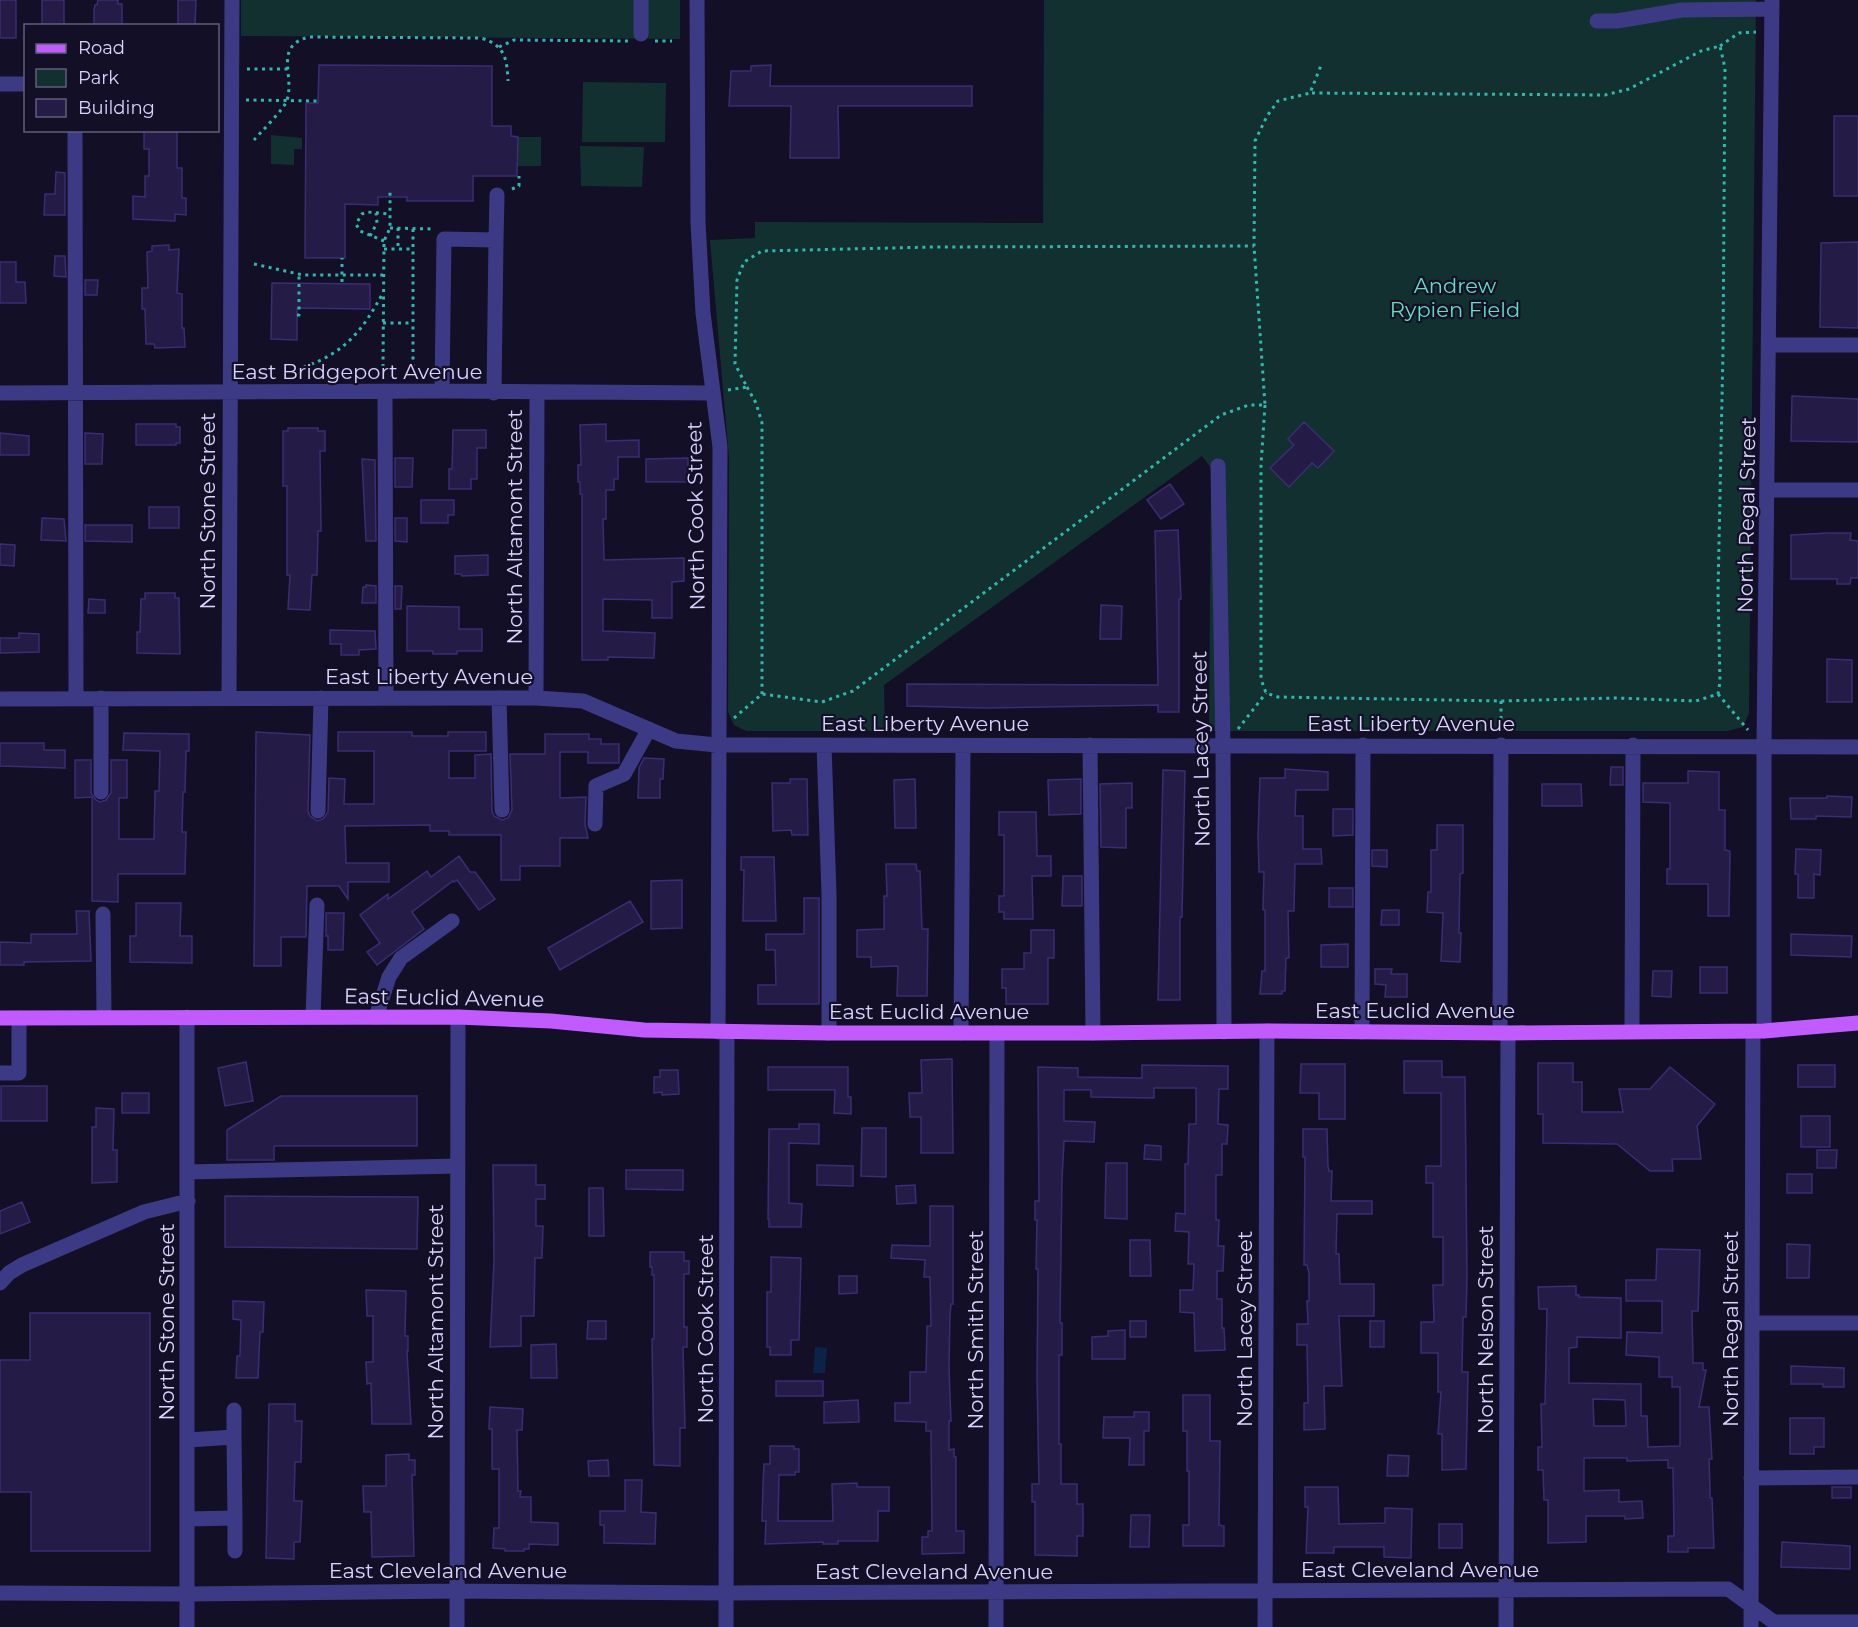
<svg xmlns="http://www.w3.org/2000/svg" width="1858" height="1627" viewBox="0 0 1858 1627" font-family="Montserrat,sans-serif">
	<rect width="100%" height="100%" fill="#130f26"/>
	<!-- green -->
	<path fill="#12302f" d="M241,0H680V39L241,36Z
		M1044,0H1756L1749,713L1743,727L1728,731H1209L1211,468L1202,456L884,685L885,731H746L734,725L728,712L729,458L710,240L755,238V222L1043,223Z
		M583,82L666,83L665,142H582Z
		M271,135L302,138V149H294V165L271,164Z
		M518,137H541V166H517Z
		M580,146L644,147L642,187L581,186Z"/>
	<!-- water -->
	<path fill="#0c2248" d="M815,1347L827,1348L825,1373H813Z"/>
	<!-- building -->
	<path fill="#241b47" stroke="#3b2d73" stroke-width="1.5" fill-rule="evenodd" d="M0,0H16V38H0Z
		M42,0H64V26H42Z
		M98,0H118V4H122V26H94V10L95,5H97Z
		M178,0H196L195,26H178Z
		M319,65L492,66V126H511V136L518,137L517,176H473V201H407V197H378V205L345,204V258H305L306,103H318Z
		M771,65L770,86H972V106H838L839,158H790L791,106H729L731,71H751V66Z
		M1834,116H1858V196H1834Z
		M177,130V168H182V198H186V215L175,214V221L133,219V196L145,197V176H149V149H144V131Z
		M56,172L65,173V215H44L45,194H55Z
		M1858,242V328L1820,327L1821,243Z
		M169,245V250L179,249L177,293L182,294V328H184L185,347L155,348L154,344H146L145,309H142V288H148L147,252L152,251V246Z
		M55,256H65L66,277L54,276Z
		M0,262H16V282H25L26,303H0Z
		M85,280H98L97,295H85Z
		M272,283L370,284V309L297,308V340L271,339Z
		M1792,396L1858,399V442L1791,441Z
		M1304,422L1334,451L1318,468L1312,463L1289,487L1270,468L1294,445L1288,439Z
		M136,424H176V427H180V443H176V445H136Z
		M606,424V441L639,440V457H618V479H614V490H606V519H603L604,560L684,558V581L672,582V618H652V600L603,599V631L655,633L654,658L608,657V660H582V494H580V482H578V465H581L580,425Z
		M288,428H318V431H325V451H320L321,531H318L317,575H312L310,610L288,609L290,575H287V486H283V431H288Z
		M453,430H486V448H477V479H471V489H449V469H452Z
		M0,433L29,436V455H0Z
		M85,433L103,434L102,464H85Z
		M395,458H413L412,487H395Z
		M688,458V482H646V459Z
		M362,459L375,460L376,541H366Z
		M1170,484L1184,504L1161,519L1147,500Z
		M421,500H454V515H448V523H421Z
		M149,507H179V528H149Z
		M42,518L64,519L66,541L41,540Z
		M395,518H407V542L395,541Z
		M85,525H132V542L85,541Z
		M1178,530L1181,599H1179V712H1158V705L983,708L907,706V684L1158,685L1155,531Z
		M1828,533H1851L1850,540L1858,541V578H1851L1850,584H1837V579H1791V535Z
		M0,544L15,545L14,566L0,565Z
		M488,555V575L462,576L461,574H455V556Z
		M366,585L376,586V603H362L363,587H366Z
		M395,586H402L401,609H395Z
		M145,593H175V598H179L180,654L137,653V632H140L141,599H145Z
		M89,599L105,600V613H88Z
		M1101,605L1122,606L1121,639H1100Z
		M407,606L459,607V629H482V651H457V654H433V651H407Z
		M330,630L375,631L376,649L359,650V655H341V644H330Z
		M19,633L39,634V652L0,653V638H19Z
		M1827,659L1852,660V702H1827Z
		M256,732L310,735L308,811L310,816L317,821L323,819L328,812L329,778L345,779L344,804H374V751H338V732H412V736H448V732H486V751H449V778H475V755L491,754L492,811L494,816L502,820L508,818L512,810L510,754H545V734H589V739H601V744H619V763H588V752H560V798L586,797L585,824L588,838H560V866H520V880H501V835H449V831H430V825L345,826L346,863H389V882H348V899L339,886H307L306,937H281V966H254Z
		M124,733L189,734V751H186L185,792H183L182,832H186L185,874H118V902L92,901V797L75,798V760H91V793L96,800L100,802L106,800L111,793V760H127V798H119V839H154L155,791H159L160,751L123,750Z
		M0,743H44V750H65V768L0,766Z
		M644,758L664,759L663,779H660V798H638L639,768Z
		M1611,767H1623V785H1610Z
		M1285,769L1328,772V790H1296L1295,816H1303V849H1321L1322,864H1295L1294,911H1288L1289,958H1286L1285,991H1282V994H1260L1262,971H1265V910H1263L1264,872H1259L1258,835L1260,778H1285Z
		M1163,770L1185,771L1182,917H1180V1000H1158Z
		M1688,771L1719,772V810H1725V850L1730,851L1729,916H1708V884H1667V869H1670V803L1643,802V783H1688Z
		M790,779H807L808,835H792L791,830L773,831L772,783H790Z
		M915,779L916,828H895L894,780Z
		M1081,779V814L1049,815L1048,780Z
		M1132,783V808H1126V848L1101,847L1100,784Z
		M1542,784H1581L1582,806H1542Z
		M1827,796L1852,797L1851,817L1816,816V819H1791L1790,798H1827Z
		M1333,809H1353V835L1333,836Z
		M999,812H1036L1037,856H1051V876H1032L1033,919H1004V912H999V896H1004V835H999Z
		M1437,825H1463V873L1460,874L1459,933H1461L1460,962L1441,961L1443,913L1427,912L1428,892H1431V850H1437Z
		M1796,849L1821,850L1820,875L1814,874V898H1798V874H1795Z
		M1372,850H1387V867L1372,866Z
		M459,856L470,872H475L495,899L479,910L457,880L454,882L453,881L412,912L424,929L377,965L367,952L380,943L360,915L388,894V899L427,871L431,877Z
		M741,857H774L776,921H743L744,870H741Z
		M886,864H916L917,871H920L922,929H928L927,996H897L898,966L871,967V957H857V930L884,929V896H887Z
		M1063,876H1082V906H1062Z
		M682,880V928L651,929V881Z
		M1329,888H1353V907H1329Z
		M804,898H819V1004H758V985H776L775,950H766V934H804Z
		M630,901L643,922L560,970L548,948Z
		M136,903H181L180,936H192V963L130,962V936H136Z
		M1382,910H1399V925H1381Z
		M76,911H89L91,961L24,962V965H0V942L31,943V934H77Z
		M326,913H344L343,950H328V936H326Z
		M1031,930H1054V958H1048V1004H1006V988H1002V969H1024V953H1031Z
		M1791,934L1852,936L1851,957L1791,955Z
		M1348,944V967H1321V945Z
		M1700,967H1727V993H1700Z
		M1375,969H1392L1391,974H1407V997H1385L1386,985L1375,984Z
		M1653,971H1672L1671,997L1652,996Z
		M952,1059L953,1153H921V1117H910L909,1093H922L921,1060Z
		M1404,1061H1442V1077H1465L1467,1277L1466,1317H1463L1462,1372H1468L1466,1469L1442,1470V1434H1438L1441,1392H1438V1353H1421V1322H1434L1433,1285H1443V1237H1433V1183H1426V1166H1441V1093H1404Z
		M246,1062L253,1101L225,1106L218,1068Z
		M1538,1063H1573V1082H1582V1112H1623L1619,1089H1650L1670,1067L1715,1104L1697,1126L1701,1159H1672L1673,1171H1650L1617,1144L1543,1143V1114H1538Z
		M1301,1064H1345V1119H1319V1093H1300Z
		M1142,1065L1228,1066V1089H1219L1218,1124L1228,1125L1227,1144H1222V1175H1216V1220H1219L1218,1246H1224L1223,1271H1217V1299H1222V1328H1224L1225,1350L1195,1351L1194,1313L1180,1312V1290H1193L1194,1264H1188L1189,1232L1175,1231L1176,1213L1185,1214V1164H1188L1189,1124H1196V1088H1154V1098L1091,1097V1090H1064V1121L1095,1122L1094,1142L1064,1141L1062,1180L1060,1323H1062V1355H1059V1444H1061V1484H1077V1504H1083V1536H1077V1556L1035,1555V1502H1032V1484H1039L1037,1377L1038,1269H1036L1037,1220H1035V1201H1039L1038,1067L1078,1068V1077L1142,1078Z
		M1798,1065H1835V1087H1798Z
		M768,1067H848V1097H851V1114L834,1113L835,1090H768Z
		M660,1070H678L679,1094L662,1095V1092L654,1093V1077H660Z
		M1,1086H47V1121H1Z
		M122,1093H149V1113H122Z
		M281,1096H417V1146H274V1160H227V1130Z
		M96,1108L114,1109L113,1150H117V1182L92,1183V1127H96Z
		M1801,1116H1830V1147H1801Z
		M799,1124H819V1144L789,1143V1203L802,1204L801,1227H769V1219H768L769,1129H799Z
		M862,1128H886V1177L861,1176Z
		M1303,1129H1327L1328,1166L1329,1171H1332L1331,1201H1372V1214H1337L1336,1254H1339L1340,1284H1374V1316H1339L1342,1386H1324L1325,1429L1304,1430V1403H1308L1307,1345H1297V1324H1308L1307,1301H1309V1273L1307,1265H1304L1305,1157H1303Z
		M1145,1145L1161,1146V1160L1144,1159Z
		M1817,1150H1837L1836,1168H1817Z
		M1106,1163H1127V1219L1105,1218Z
		M493,1165H536V1185H545V1199H536V1226H543L542,1258H535L534,1316H521V1346L490,1347L494,1260Z
		M817,1165L853,1166V1186L817,1185Z
		M626,1170H683V1190L626,1189Z
		M1787,1174H1812V1193H1787Z
		M915,1185L916,1203L897,1204L896,1186Z
		M589,1188H603L604,1236H589Z
		M225,1196L418,1197L417,1249L225,1247Z
		M22,1202L30,1222L0,1234V1211Z
		M930,1206H953V1304H951L950,1315L949,1367L951,1421H949V1450L954,1449V1457H956V1531H964V1553L922,1554V1537H928V1531H932L931,1431H926V1422L895,1421V1403H910V1372H926L927,1326H931L930,1277H924L925,1260L891,1258L892,1245L930,1246Z
		M1130,1240H1150L1151,1276H1130Z
		M1787,1244L1810,1245L1809,1278H1787Z
		M1657,1249L1700,1250L1698,1311H1692L1693,1363H1703V1370H1706L1699,1407H1709L1712,1459H1709L1710,1488V1498H1712L1714,1548H1688V1552H1668V1536H1674L1673,1468H1668V1460L1627,1461V1458H1584V1491L1619,1490V1502L1642,1501L1643,1518L1625,1519V1516H1586V1542L1548,1543V1500H1544L1543,1470H1538V1447H1542L1541,1404H1545L1547,1309H1539L1538,1287L1576,1286V1295H1579V1297L1621,1298V1338L1577,1337V1347L1569,1348V1383L1641,1384V1416H1647L1648,1447L1680,1446V1387H1672V1377H1659V1357L1626,1355L1627,1332L1662,1333V1301H1626V1280H1656ZM1593,1399L1625,1400L1626,1426H1594Z
		M650,1252H684V1261H689V1274H684V1327H687V1347H683L685,1428H680V1466L654,1465L652,1339H654V1275H652V1267H650Z
		M771,1257L801,1258L799,1340H791V1355H770V1347H767V1292H771Z
		M839,1276H857V1293L839,1294Z
		M366,1290L406,1291L405,1336H408V1351H407L411,1424H372L371,1383L367,1384L366,1362H373V1316H367Z
		M233,1301L264,1302L263,1332H260L258,1378H236L237,1356H240L241,1320L233,1319Z
		M30,1313H150V1551H31V1492H0V1360H30Z
		M588,1321H606V1339H587Z
		M1130,1321H1146V1337H1130Z
		M1370,1321H1384V1347H1370Z
		M1125,1330V1359H1092V1337L1108,1336V1331Z
		M556,1344L557,1378H531V1345Z
		M1791,1366L1844,1368V1387H1823V1384H1791Z
		M776,1381H823V1396H776Z
		M1183,1395H1210V1441H1220L1219,1525L1224,1526V1546H1183V1525H1189V1471H1187V1431H1183Z
		M858,1400L859,1422L824,1423V1402Z
		M269,1404H295V1421H302L301,1462H295L294,1501H302L300,1542H294V1559L266,1558Z
		M490,1407L523,1409L522,1430H517L518,1491H521L520,1497H531V1522L558,1523V1545L529,1544V1549H524V1551H505V1549L493,1548L494,1528H499V1469H492V1429H489Z
		M1134,1412H1149V1431H1144V1465H1129L1130,1438H1103L1104,1417H1134Z
		M1790,1418H1824V1447H1814V1454H1790Z
		M770,1446H794V1449H799V1472H795V1475H779L778,1521H833L832,1484L857,1483V1487H889V1511H878V1541H838V1544H823V1542L765,1544L766,1521H762L763,1485L764,1464H770Z
		M409,1454V1460H415V1475H412L414,1556L372,1557L371,1512H364L363,1486H386V1455Z
		M1388,1455L1409,1456L1408,1476H1387Z
		M608,1460L609,1476H589L588,1461Z
		M625,1480H642L641,1512L656,1513L655,1544L604,1543V1525H600V1511H625Z
		M1305,1487H1338L1339,1524L1385,1523V1508L1412,1509L1411,1558L1384,1557V1547H1334V1553H1306L1308,1507H1305Z
		M1832,1487H1851V1498H1832Z
		M1131,1515H1150L1149,1547H1130Z
		M1439,1524H1462V1548H1439Z
		M1782,1542L1850,1546V1569L1781,1567Z"/>
	<g fill="none" stroke-linecap="round" stroke-linejoin="round">
		<!-- path -->
		<path stroke="#2fb8b0" stroke-width="3" stroke-dasharray="3 4.5" stroke-linecap="butt" d="M655,41H672
			M1720,46L1739,33L1756,32
			M499,47L514,40L628,41
			M247,69H288
			M246,100L318,101
			M254,140C261,132 285,108 287,100C295,75 273,46 309,37L481,38C505,45 507,59 508,81
			M512,189L519,186V176
			M390,228L433,229
			M398,228V249
			M370,236L377,223L376,213
			M384,241L360,231L356,224L362,214L367,212L390,214
			M384,249H412
			M254,264L303,275H383
			M342,282V258
			M297,315H299V274
			M383,323H413
			M304,367C346,352 362,331 383,293
			M383,367L384,241L390,228V192
			M413,367V228
			M747,387L756,403L762,423V694
			M728,390L747,387L735,364L737,280L744,262L762,251L933,247L1254,246
			M1265,405L1261,465V679L1266,693L1278,697L1501,701L1616,698L1696,701L1718,694L1720,682L1718,592L1723,350L1725,68L1720,46L1701,51L1629,89L1605,95L1310,93
			M1718,694L1748,730
			M1501,701V729
			M734,718L762,694L822,702L853,691L1221,415L1249,405H1265L1254,246L1255,141L1267,116L1278,101L1310,93L1322,63
			M1238,729L1266,693"/>
		<!-- minor -->
		<path stroke="#3d3a85" stroke-width="15" d="M697,0L698,222L703,313L720,447L718,1032
			M1597,21H1617L1682,10L1772,9
			M641,34V0
			M0,84H26
			M75,130L76,698
			M496,240L497,195
			M1769,345H1858
			M442,391L444,239L496,240L494,393
			M385,392L386,698
			M0,393L442,391L713,393
			M1218,466L1223,745L1224,1032
			M1768,490H1858
			M101,698V792
			M229,698L232,0
			M499,698L502,810
			M536,698L537,393
			M0,699L536,698L583,701L676,741L717,745L1858,747
			M824,745L829,894V1033
			M1090,745L1093,1033
			M318,811L321,698
			M595,824L596,786L624,774L649,729
			M103,914L104,1017
			M313,1017L317,905
			M376,1017L389,977L401,958L452,921
			M1632,1031L1633,745
			M1764,1031V745L1772,0
			M1362,1032L1363,745
			M961,1033L963,746
			M1500,1033L1501,745
			M0,1073H19V1018
			M187,1172L458,1166
			M0,1283L9,1273L22,1265L144,1212L188,1201
			M1752,1323H1858
			M234,1410V1437
			M1751,1478L1858,1477
			M235,1518V1551
			M188,1519L235,1518L234,1437L188,1440
			M0,1593L187,1594L457,1591L726,1593L1728,1589L1774,1622H1858
			M187,1627V1017
			M457,1627L458,1017
			M726,1627L727,1032
			M996,1627L997,1033
			M1265,1627L1267,1031
			M1506,1627L1508,1033
			M1751,1627L1753,1031"/>
		<!-- major -->
		<path stroke="#c25bff" stroke-width="15" d="M0,1018L458,1017L551,1021L644,1030L829,1033H1093L1267,1031L1508,1033L1764,1031L1858,1023"/>
	</g>
	<g text-anchor="middle" stroke-width="4.5" stroke-linejoin="round" paint-order="stroke">
		<!-- park labels -->
		<g font-size="21" fill="#5fe0c0" stroke="#130f26">
			<text x="1455" y="293">Andrew<tspan x="1455" dy="24">Rypien Field</tspan></text>
		</g>
		<!-- street labels -->
		<g font-size="21" fill="#d9d4ff" stroke="#130f26">
			<text x="357" y="379">East Bridgeport Avenue</text>
			<text transform="translate(208 511) rotate(-90)" y="7">North Stone Street</text>
			<text transform="translate(1747 515) rotate(-89)" y="7">North Regal Street</text>
			<text transform="translate(696 516) rotate(-91)" y="7">North Cook Street</text>
			<text transform="translate(515 527) rotate(-90)" y="7">North Altamont Street</text>
			<text x="429" y="684">East Liberty Avenue</text>
			<text x="925" y="731">East Liberty Avenue</text>
			<text x="1411" y="731">East Liberty Avenue</text>
			<text transform="translate(1201 749) rotate(-91)" y="7">North Lacey Street</text>
			<text transform="translate(444 998) rotate(1)" y="7">East Euclid Avenue</text>
			<text x="1415" y="1018">East Euclid Avenue</text>
			<text x="929" y="1019">East Euclid Avenue</text>
			<text transform="translate(167 1322) rotate(-90)" y="7">North Stone Street</text>
			<text transform="translate(436 1322) rotate(-90)" y="7">North Altamont Street</text>
			<text transform="translate(706 1329) rotate(-90)" y="7">North Cook Street</text>
			<text transform="translate(1245 1329) rotate(-90)" y="7">North Lacey Street</text>
			<text transform="translate(1731 1329) rotate(-90)" y="7">North Regal Street</text>
			<text transform="translate(976 1330) rotate(-90)" y="7">North Smith Street</text>
			<text transform="translate(1486 1330) rotate(-90)" y="7">North Nelson Street</text>
			<text x="1420" y="1577">East Cleveland Avenue</text>
			<text x="448" y="1578">East Cleveland Avenue</text>
			<text x="934" y="1579">East Cleveland Avenue</text>
		</g>
	</g>
	<!-- legend -->
	<rect x="24" y="24" width="195" height="108" fill="#130f26" stroke="#625e7d" stroke-width="1.5"/>
	<rect x="36" y="44" width="30" height="9" fill="#c25bff" stroke="#625e7d" stroke-width="1.5"/>
	<text x="78" y="54" font-size="18" fill="#d9d4ff">Road</text>
	<rect x="36" y="69" width="30" height="18" fill="#12302f" stroke="#625e7d" stroke-width="1.5"/>
	<text x="78" y="84" font-size="18" fill="#d9d4ff">Park</text>
	<rect x="36" y="99" width="30" height="18" fill="#241b47" stroke="#625e7d" stroke-width="1.5"/>
	<text x="78" y="114" font-size="18" fill="#d9d4ff">Building</text>
</svg>
